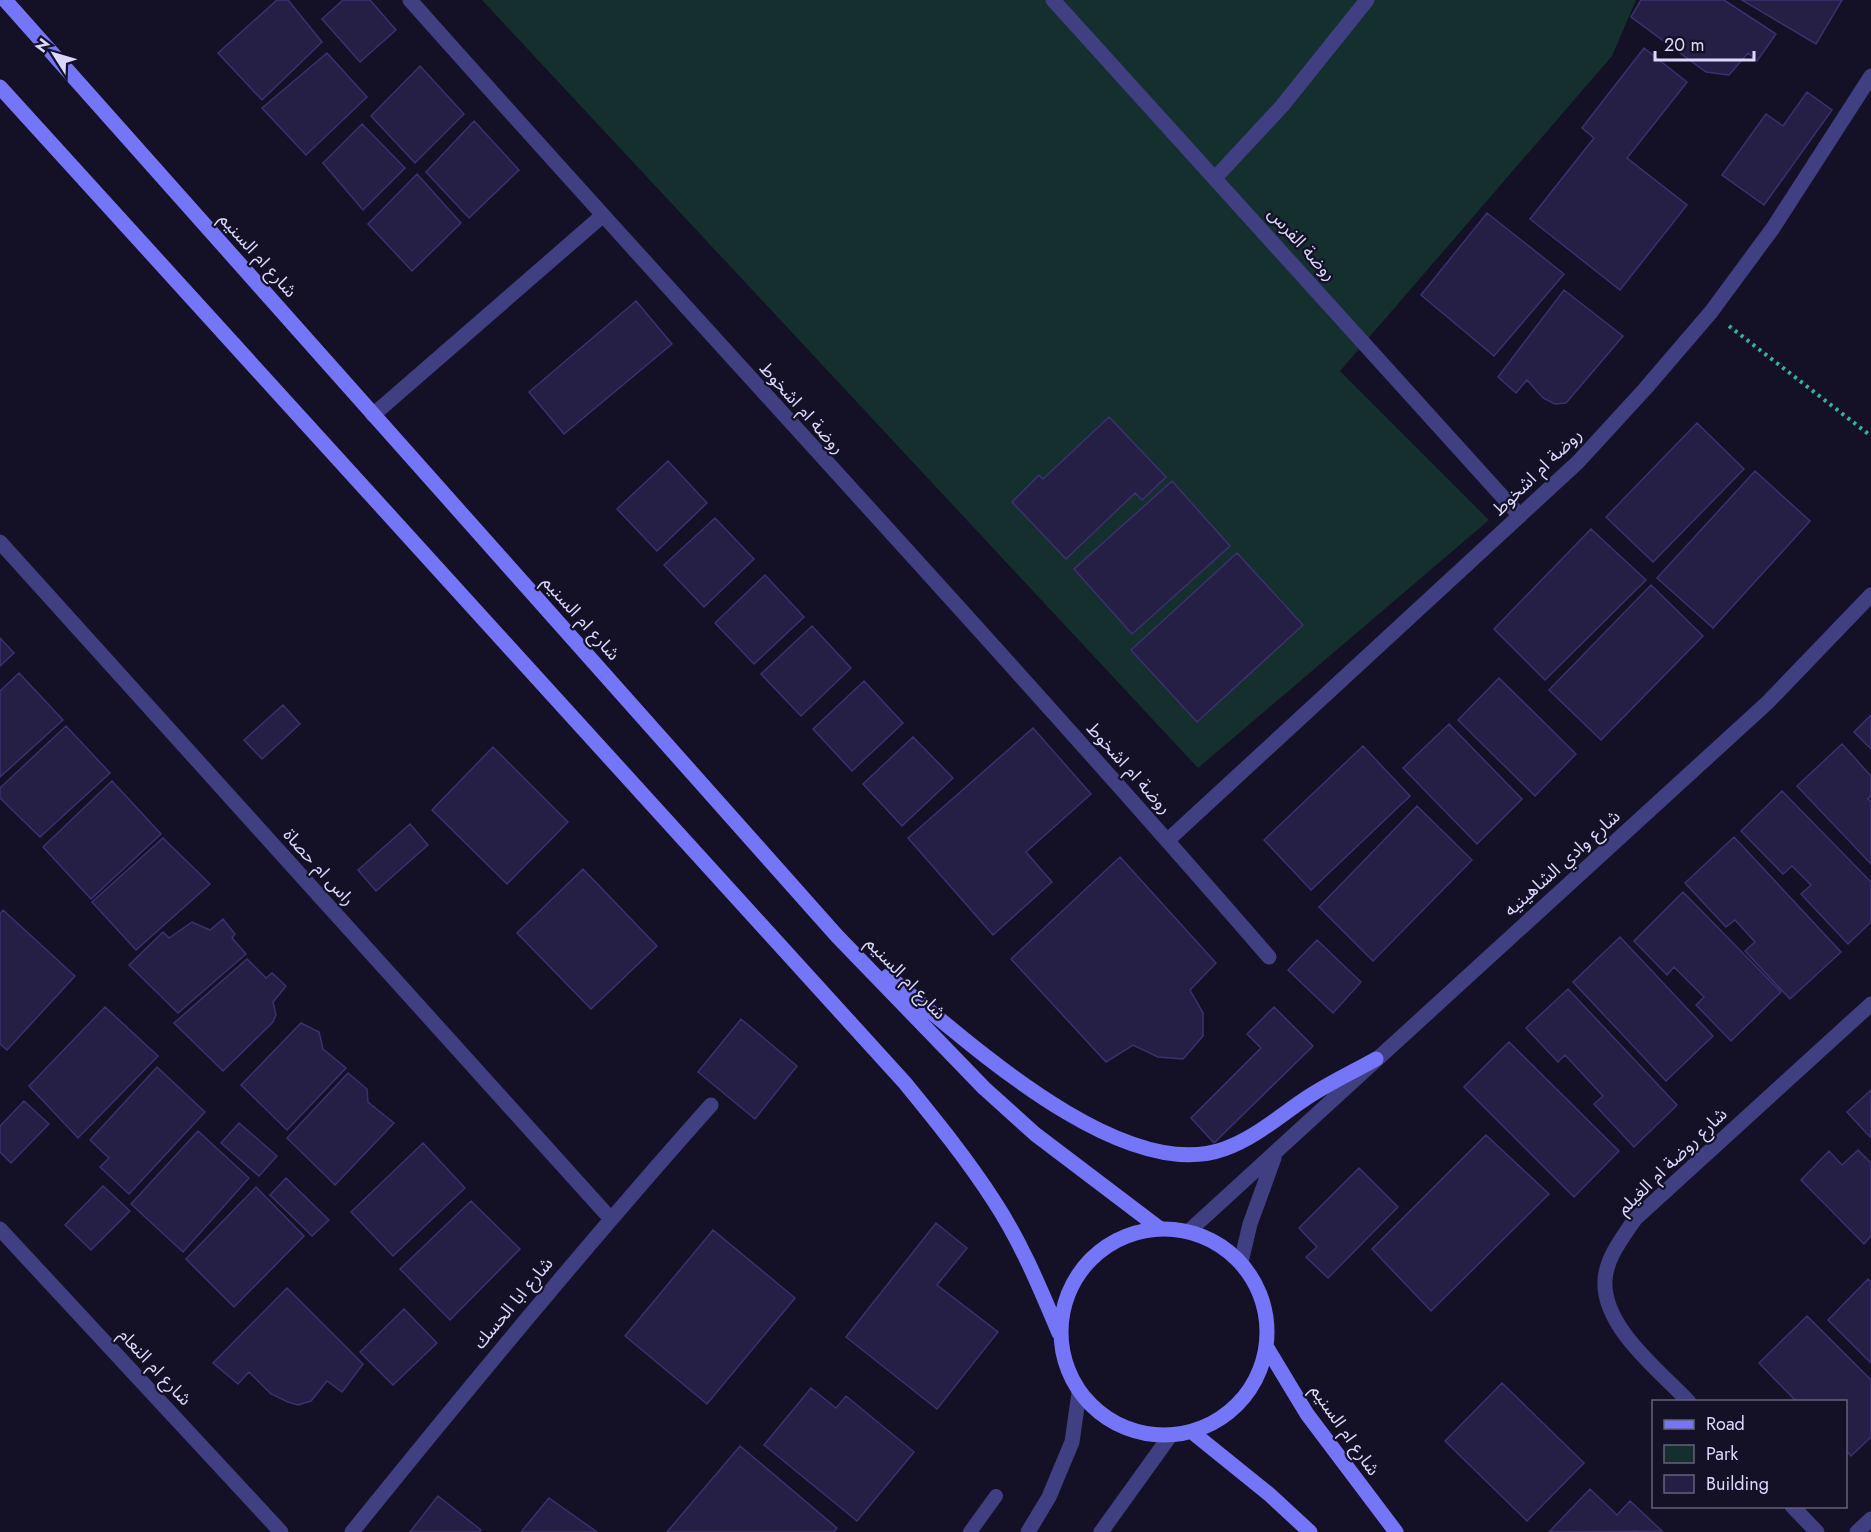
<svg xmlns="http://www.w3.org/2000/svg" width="1871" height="1532" viewBox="0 0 1871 1532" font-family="Jost,'Noto Sans Arabic',sans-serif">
	<rect width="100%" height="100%" fill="#141126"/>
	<!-- green -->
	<path fill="#142f2d" d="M482,0H1636L1612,56L1340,371L1489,520L1198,768Z"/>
	<!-- building -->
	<path fill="#251e45" stroke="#3c3170" stroke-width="1.5" d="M277,0H288L322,42L262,100L218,53Z
		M343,0H370L396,30L360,62L322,19Z
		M1641,0H1724L1776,34L1757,61L1748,53L1729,75L1706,72L1631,17Z
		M1742,0H1842L1816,44Z
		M1644,48L1687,82L1627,158L1687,205L1620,290L1530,219L1594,138L1582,128Z
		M327,53L367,97L306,155L262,108Z
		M420,66L464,114L415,163L371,116Z
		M1807,92L1832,110L1764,205L1722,175L1766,114L1783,126Z
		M474,121L519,170L469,218L426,172Z
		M362,124L405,168L363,210L323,163Z
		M417,174L461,223L412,271L368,224Z
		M1487,213L1564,274L1494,356L1421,295Z
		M1564,290L1623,336L1566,403L1555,404L1543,398L1527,380L1516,393L1498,377Z
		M636,301L672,344L564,434L529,392Z
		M1109,417L1166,477L1142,500L1135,493L1066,559L1012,502L1039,475L1043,479Z
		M1697,423L1744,469L1653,562L1606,517Z
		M668,461L707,503L657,551L617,509Z
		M1755,471L1810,521L1713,628L1657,578Z
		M1172,481L1230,546L1132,634L1074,569Z
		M715,518L754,559L704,607L664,565Z
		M1591,529L1646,580L1545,680L1494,629Z
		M1237,553L1303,625L1197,722L1131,650Z
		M765,575L804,617L754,664L715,623Z
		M1651,585L1703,636L1601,740L1549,690Z
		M812,626L851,668L801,716L761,674Z
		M0,638L14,653L0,666Z
		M19,673L63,720L0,777V691Z
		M1499,678L1576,754L1535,796L1458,720Z
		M864,681L903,723L852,771L813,729Z
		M283,705L300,724L262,759L244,740Z
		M1871,715V749L1854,732Z
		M1449,724L1522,799L1477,844L1403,768Z
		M66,726L110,773L40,837L0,798V788Z
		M1033,728L1091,794L1026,852L1052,882L993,935L908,838Z
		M913,737L953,778L902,826L863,784Z
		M1842,744L1871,776V796L1868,799L1871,802V864L1797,786Z
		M1363,746L1410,796L1311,890L1264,840Z
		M493,747L568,822L507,884L432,810Z
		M112,781L161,834L91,899L43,847Z
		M1782,791L1871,882V922L1848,944L1801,894L1811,885L1792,866L1783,874L1741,831Z
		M1417,806L1472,860L1373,961L1319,907Z
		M410,824L428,845L376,891L358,870Z
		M1734,837L1841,952L1790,999L1745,951L1755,942L1735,920L1726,927L1685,883Z
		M163,838L210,884L136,950L92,902Z
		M1120,857L1216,963L1190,990L1203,1013V1036L1183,1059L1158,1057L1133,1045L1106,1062L1011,959Z
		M583,869L657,946L591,1009L517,933Z
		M1683,892L1781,992L1731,1041L1696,1005L1704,997L1674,967L1667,975L1634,941Z
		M3,910L75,976L7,1050L0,1044V914Z
		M223,919L235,934L232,938L246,954L178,1013L129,965L163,932L169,938L192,922L210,930Z
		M1620,937L1713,1036L1666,1081L1573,982Z
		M1317,940L1361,982L1333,1013L1288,970Z
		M247,959L266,978L272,973L286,986L273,1002L276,1015L273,1022L223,1071L174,1023Z
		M1568,989L1677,1105L1634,1147L1594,1104L1603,1096L1565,1055L1558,1062L1526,1028Z
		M105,1007L158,1056L78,1138L29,1086Z
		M1274,1007L1313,1046L1214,1143L1191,1118L1261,1048L1247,1034Z
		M741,1019L797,1066L755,1119L698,1072Z
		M301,1023L319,1032L323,1049L346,1068L287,1130L241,1085Z
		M1509,1042L1619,1151L1574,1197L1464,1087Z
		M157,1067L205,1112L129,1194L100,1167L109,1158L90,1140Z
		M348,1073L367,1089L368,1102L394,1123L335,1185L287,1138Z
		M1871,1090V1138L1847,1112Z
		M24,1101L49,1124L11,1163L0,1152V1126Z
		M239,1123L277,1156L259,1176L221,1143Z
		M198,1131L249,1178L183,1252L131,1204Z
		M1486,1135L1549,1194L1431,1311L1372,1249Z
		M423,1143L465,1188L393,1256L351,1212Z
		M1858,1150L1871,1163V1236L1864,1244L1801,1180L1829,1151L1842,1165Z
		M1359,1168L1398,1207L1328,1278L1306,1257L1317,1247L1299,1228Z
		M286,1178L329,1220L312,1236L270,1195Z
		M103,1186L130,1211L91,1250L65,1225Z
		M256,1187L304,1236L234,1307L186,1259Z
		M471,1201L520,1249L450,1320L400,1269Z
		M936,1223L967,1248L937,1285L998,1332L937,1409L846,1337Z
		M713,1230L795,1298L707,1404L625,1336Z
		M1868,1279L1871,1282V1363L1828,1320Z
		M287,1288L363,1364L342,1392L327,1381L311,1401L298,1405L288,1402L271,1394L249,1372L238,1384L213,1363Z
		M404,1309L437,1343L393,1385L360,1352Z
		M1807,1316L1871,1380V1437L1851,1456L1846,1450V1402H1797L1759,1363Z
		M1502,1383L1584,1463L1527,1521L1445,1441Z
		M811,1388L836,1408L846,1396L914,1452L857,1521L764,1445Z
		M740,1446L837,1528L834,1532H667Z
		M1590,1489L1617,1515L1630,1501L1662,1531L1549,1532Z
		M438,1496L481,1530L479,1532H410Z
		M549,1498L597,1532H521Z"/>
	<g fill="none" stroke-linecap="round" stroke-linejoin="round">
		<!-- path -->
		<path stroke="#37b1a6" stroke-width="4" stroke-dasharray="3 4.5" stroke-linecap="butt" d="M1729,326L1871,436"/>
		<!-- service -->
		<path stroke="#3f3f82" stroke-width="14" d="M970,1532L996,1496"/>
		<!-- minor -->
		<path stroke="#3f3f82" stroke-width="15" d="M410,0C694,320 988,633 1269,957
			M1053,0L1520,516
			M1216,177L1282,106L1367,0
			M373,415L602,216
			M0,542L610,1218
			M1168,840L1578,462L1645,389L1711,312L1773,228L1871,76
			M0,1229L281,1532
			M1189,1231L1767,703L1871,595
			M1241,1262L1250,1224L1274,1158
			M1689,1402C1660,1371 1602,1327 1605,1280C1606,1258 1623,1237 1635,1219L1871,1004
			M1792,1506L1817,1532
			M352,1532C469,1387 587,1244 711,1105
			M1857,1532L1871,1519"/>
		<!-- tertiary -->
		<path stroke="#3f3f82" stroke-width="15" d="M1028,1532L1049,1497L1072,1442L1079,1393
			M1101,1532L1170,1436"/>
		<!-- secondary -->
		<path stroke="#7575f7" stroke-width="15" d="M5,0L837,936L984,1088L1035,1134L1159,1228
			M0,87L905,1083C936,1121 967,1159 994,1201C1021,1242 1040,1288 1059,1333
			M888,976C963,1037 1121,1186 1224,1149C1255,1138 1278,1117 1305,1099C1327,1084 1353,1072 1376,1059
			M1061 1332a103 103 0 1 1 206 0a103 103 0 1 1-206 0Z
			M1266,1346L1307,1414L1396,1532
			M1192,1432L1270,1495L1310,1532"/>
	</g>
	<g text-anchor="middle" stroke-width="4.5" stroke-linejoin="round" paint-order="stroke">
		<!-- street labels -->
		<g font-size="18" fill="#dbd8fd" stroke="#141126">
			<text transform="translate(1302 244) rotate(48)" y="6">روضة الفرس</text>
			<text transform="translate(258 255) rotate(48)" y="6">شارع ام السنيم</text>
			<text transform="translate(802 408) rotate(48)" y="6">روضة ام اشخوط</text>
			<text transform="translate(1537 472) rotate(-44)" y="6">روضة ام اشخوط</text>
			<text transform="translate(581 618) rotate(48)" y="6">شارع ام السنيم</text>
			<text transform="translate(1129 768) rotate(48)" y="6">روضة ام اشخوط</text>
			<text transform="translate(1562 863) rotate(-42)" y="6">شارع وادي الشاهينيه</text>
			<text transform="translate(319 867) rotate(48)" y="6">راس ام حصاة</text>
			<text transform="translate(906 978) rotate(46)" y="6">شارع ام السنيم</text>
			<text transform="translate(1672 1161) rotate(-44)" y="6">شارع روضة ام الغيلم</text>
			<text transform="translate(513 1303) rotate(-50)" y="6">شارع ابا الحسك</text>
			<text transform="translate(155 1367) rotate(47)" y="6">شارع ام النعام</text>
			<text transform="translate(1345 1430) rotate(55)" y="6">شارع ام السنيم</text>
		</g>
	</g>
	<!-- legend -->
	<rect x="1652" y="1400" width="195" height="108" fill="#141126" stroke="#64617c" stroke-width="1.5"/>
	<rect x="1664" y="1420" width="30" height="9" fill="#7575f7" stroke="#64617c" stroke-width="1.5"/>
	<text x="1706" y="1430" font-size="18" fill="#dbd8fd">Road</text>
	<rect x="1664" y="1445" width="30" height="18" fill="#142f2d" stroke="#64617c" stroke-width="1.5"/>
	<text x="1706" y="1460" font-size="18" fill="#dbd8fd">Park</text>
	<rect x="1664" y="1475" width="30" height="18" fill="#251e45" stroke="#64617c" stroke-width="1.5"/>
	<text x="1706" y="1490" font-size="18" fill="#dbd8fd">Building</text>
	<!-- north arrow -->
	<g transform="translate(54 54) rotate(307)" stroke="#141126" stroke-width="4.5" paint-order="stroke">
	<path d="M0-4.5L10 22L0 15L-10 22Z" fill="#dbd8fd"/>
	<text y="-9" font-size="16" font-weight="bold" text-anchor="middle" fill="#dbd8fd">N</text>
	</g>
	<!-- scale -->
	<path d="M1655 51v9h99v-9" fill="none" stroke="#dbd8fd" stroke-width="3"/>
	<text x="1664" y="51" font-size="18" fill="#dbd8fd" stroke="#141126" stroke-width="4.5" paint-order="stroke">20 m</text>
</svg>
